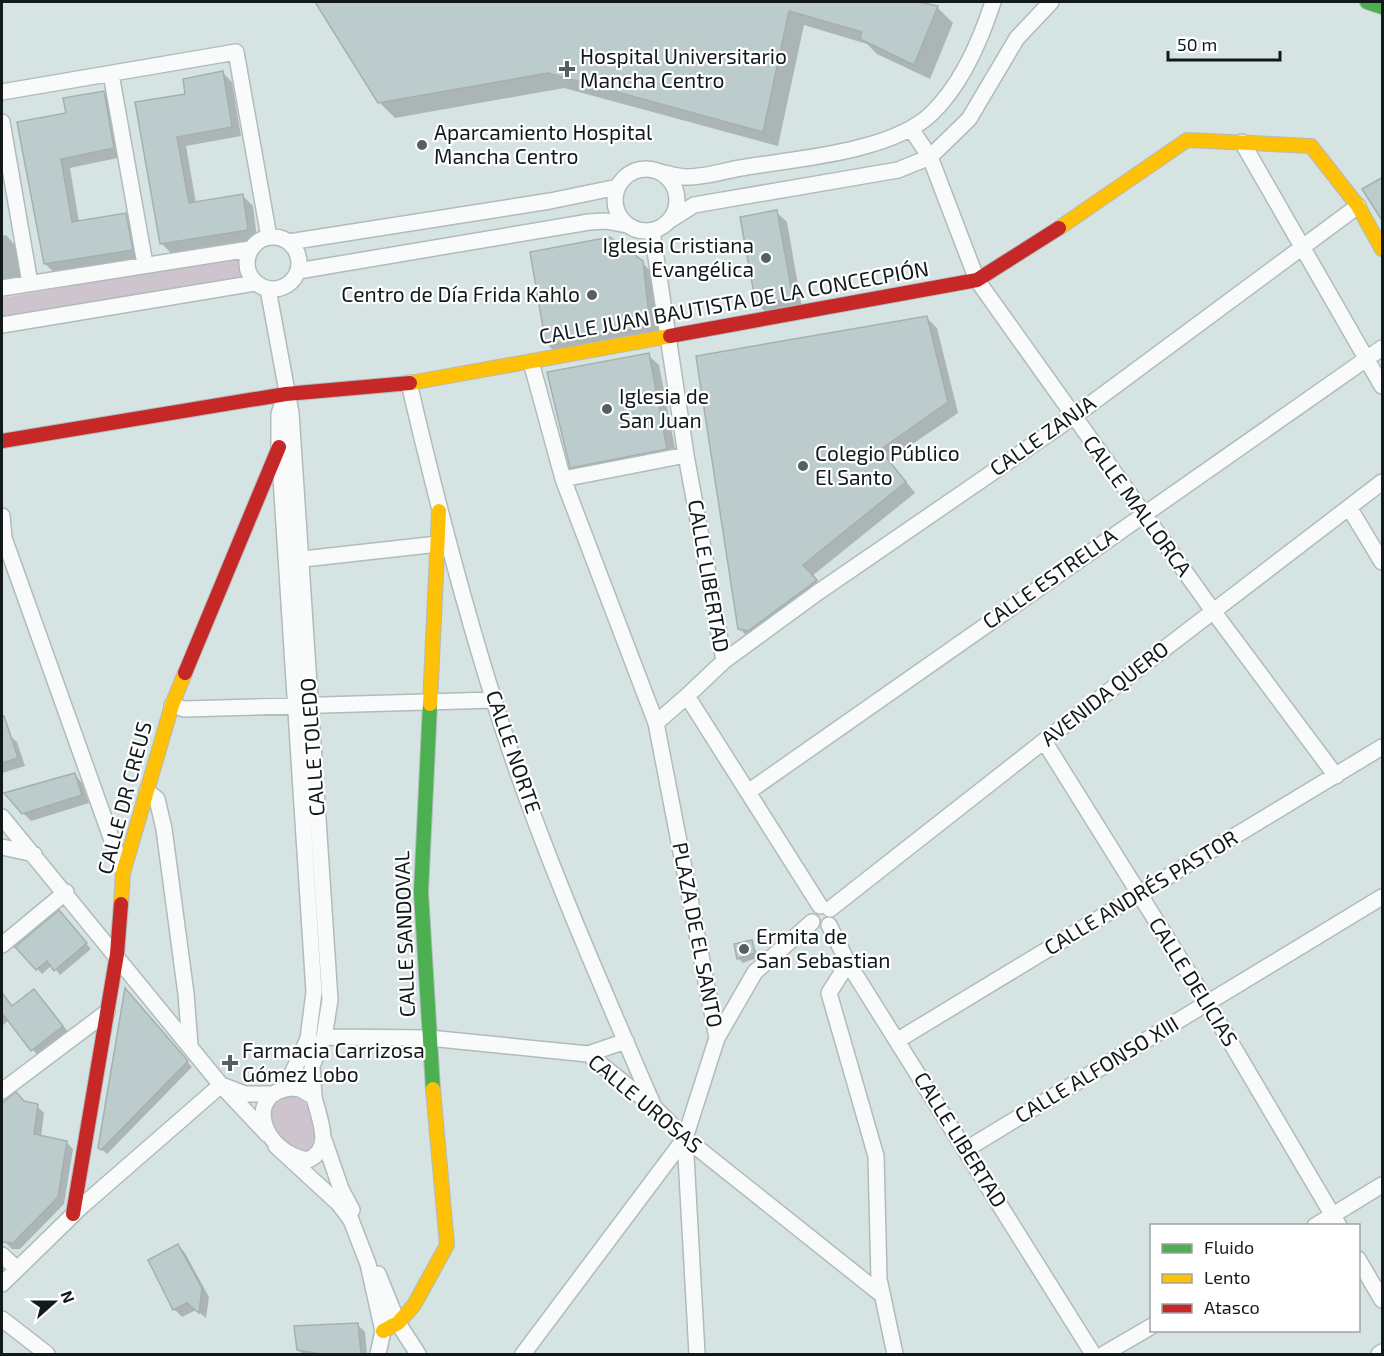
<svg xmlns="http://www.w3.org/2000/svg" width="1384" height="1356" viewBox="0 0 1384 1356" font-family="'Exo 2',sans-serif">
	<rect width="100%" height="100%" fill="#d6e3e3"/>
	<!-- green -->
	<path fill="#cdc4ce" d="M240,257L238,265L244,277L2,317V298Z
		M291,1096C316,1102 317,1125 314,1148L307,1152L277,1139C269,1118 264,1104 291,1096Z"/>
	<!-- shadow -->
	<path fill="#0003" d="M317,2H913L938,8L953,23L930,79L877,54L867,44L804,25L778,146L564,88L395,118L379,102Z
		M223,73L232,82L241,136L186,146L196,203L243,196L253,206L257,239L171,253L162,244L136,103L187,95Z
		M104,93L113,103L122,157L70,168L79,222L125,215L135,224L141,259L55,273L45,264L67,114Z
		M776,212L787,222L802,308L768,314L757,304Z
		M6,235L15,245L22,278L2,281V236Z
		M642,262L652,273L660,336L557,354L547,344Z
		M927,318L937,328L958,413L889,460L915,493L812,576L826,591L750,639L739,628Z
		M648,355L659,365L677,459L582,477L571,467Z
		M2,717L8,734L17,742L25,766L2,773Z
		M75,775L82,783L89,803L31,821L23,813Z
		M64,917L91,949L60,975L52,965L42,974L17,947Z
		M751,942L759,957L743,963L738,958Z
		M2,993L13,1007L41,998L69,1033L39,1057L9,1020L2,1026Z
		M130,995L192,1067L107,1154L99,1147Z
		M16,1094L25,1103L37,1106L44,1113L41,1137L66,1142L73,1149L64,1204L20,1249H12L2,1239V1105Z
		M178,1245L185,1253L209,1297L206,1318L196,1310L182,1317L174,1309Z
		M358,1325L365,1332L367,1354H303L298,1350Z"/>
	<!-- building -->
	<path fill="#bccccd" stroke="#a5afb0" stroke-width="1.5" d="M315,2H919L938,6L914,65L860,39L862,32L789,11L763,132L548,73L378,103Z
		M223,71L232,127L177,137L189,203L243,194L248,230L160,244L135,102L185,94L183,79Z
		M104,91L114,148L61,159L72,222L126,213L133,250L44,264L17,122L66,113L63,98Z
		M1383,177V222L1362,189Z
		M777,210L793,298L756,305L740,217Z
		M610,237L643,261L650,326L546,345L530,252Z
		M927,316L948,402L880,450L906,482L803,565L817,580L748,631L738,629L696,356Z
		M649,353L667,449L570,468L547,372Z
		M2,716H4L18,758L2,763Z
		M75,773L82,795L22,814L4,793Z
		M59,910L87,943L54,971L47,961L36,970L15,947Z
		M752,940L755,953L737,959L734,944Z
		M125,988L188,1061L101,1150L98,1148Z
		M34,989L63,1026L31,1051L2,1013V993L12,1006Z
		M16,1092L24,1101L38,1104L34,1134L67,1141L58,1197L13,1243L2,1242V1103Z
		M178,1244L202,1288L199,1313L187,1303L173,1310L148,1260Z
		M358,1323L361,1354H322L297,1350L294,1326Z"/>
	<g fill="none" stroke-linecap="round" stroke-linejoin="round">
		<!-- street casing -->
		<g stroke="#b1bbbb" stroke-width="18">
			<path id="street" d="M111,74L145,264
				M2,92L236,52L269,237
				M2,122L30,283
				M911,129L930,157L977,280L1213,611L1336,776
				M1242,142L1382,386
				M615 200a31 31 0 1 1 62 0a31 31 0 1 1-62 0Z
				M660,172C669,174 678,177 687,177C706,177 727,170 746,167C798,159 894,151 932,113C961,85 981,39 993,2
				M672,219L694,205L898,170L930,157L969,119L1017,38L1051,2
				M652,231L686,455L724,661L687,696L820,906
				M247 263a26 26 0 1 1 52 0a26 26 0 1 1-52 0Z
				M289,242L550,201L618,187
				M298,271L589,222L606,221L627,225
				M2,288L250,249
				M268,289L291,413L330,1000L324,1037L312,1066L314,1097
				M2,325L256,283
				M531,362L563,479L656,723
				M409,383C436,499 466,615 503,729C545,858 600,982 654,1107
				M563,479L686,455
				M1350,509L1382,562
				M2,516L4,538L123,871
				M303,559L438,544
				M724,661L817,593L1073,417L1358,206
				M687,696L656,723L717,1038L755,972L812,922
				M172,705L184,709L494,700
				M1044,741L1208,1004L1339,1226
				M147,791L157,799L164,829L186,994L190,1045
				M748,792L1382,348
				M2,817L221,1085L267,1134
				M2,847L34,854
				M830,909L1044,741L1382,482
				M829,925L848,963L1093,1354
				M2,945L66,892
				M848,963L829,993L876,1156L879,1279L895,1354
				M324,1037L429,1038L588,1054L654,1107L685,1138L882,1295
				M898,1040L1382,747
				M588,1054L626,1041
				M224,1086L245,1094H274
				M293,1088L300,1089L314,1097C319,1119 334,1149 308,1160C260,1152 244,1091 293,1088Z
				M285,1089L308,1039L314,992L279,447V414L286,394
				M2,1091L107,1012
				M685,1138L697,1354
				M324,1140L341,1189L352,1210
				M276,1146L339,1204L351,1220L368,1264L383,1331L378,1354
				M965,1150L1382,897
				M1315,1226L1382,1185
				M2,1255L17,1269
				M1358,1259L1382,1300
				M378,1274L398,1323L418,1354
				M2,1284L82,1206L221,1085
				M2,1319L47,1354
				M523,1354L685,1138L717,1038
				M1104,1354L1152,1326
				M1379,1354L1382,1352"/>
		</g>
		<!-- fast casing -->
		<g stroke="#b1bbbb" stroke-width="16">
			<path id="fast" d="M1367,2L1382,7
				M430,704L421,892L433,1089"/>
		</g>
		<!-- slow casing -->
		<g stroke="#b1bbbb" stroke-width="16">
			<path id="slow" d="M1059,228L1187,140L1311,146L1358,206L1382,249
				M410,383L670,336
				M430,704L439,511
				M121,904L123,873L172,705L185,673
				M383,1331L398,1323L414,1305L447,1245L433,1089"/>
		</g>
		<!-- jam casing -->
		<g stroke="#b1bbbb" stroke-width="16">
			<path id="jam" d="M670,336L977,280L1059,228
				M2,441L286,394L410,383
				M185,673L279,447
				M73,1214L117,954L121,904"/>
		</g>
		<!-- street -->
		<use href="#street" stroke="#f9fbfb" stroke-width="15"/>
		<!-- fast -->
		<use href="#fast" stroke="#4caf50" stroke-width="14"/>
		<!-- slow -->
		<use href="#slow" stroke="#ffc107" stroke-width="14"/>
		<!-- jam -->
		<use href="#jam" stroke="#c62828" stroke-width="14"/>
	</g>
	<!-- markers -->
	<g fill="#566060" stroke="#fff" stroke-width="2">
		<path d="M564 60h6v6h6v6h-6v6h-6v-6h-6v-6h6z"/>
		<circle cx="422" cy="145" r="6"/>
		<circle cx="766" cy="258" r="6"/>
		<circle cx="592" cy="295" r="6"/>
		<circle cx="607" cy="409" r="6"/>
		<circle cx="803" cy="466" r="6"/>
		<circle cx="744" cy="949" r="6"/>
		<path d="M227 1054h6v6h6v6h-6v6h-6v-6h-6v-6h6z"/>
	</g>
	<g text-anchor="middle" stroke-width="4.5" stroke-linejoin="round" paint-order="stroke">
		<!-- poi labels -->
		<g font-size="21" fill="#11191a" stroke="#fff" text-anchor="start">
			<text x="580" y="64">Hospital Universitario<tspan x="580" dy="24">Mancha Centro</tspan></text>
			<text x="434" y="140">Aparcamiento Hospital<tspan x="434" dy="24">Mancha Centro</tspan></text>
			<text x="754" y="253" text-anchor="end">Iglesia Cristiana<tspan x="754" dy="24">Evangélica</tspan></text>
			<text x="580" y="302" text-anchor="end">Centro de Día Frida Kahlo</text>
			<text x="619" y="404">Iglesia de<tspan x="619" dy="24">San Juan</tspan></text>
			<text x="815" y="461">Colegio Público<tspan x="815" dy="24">El Santo</tspan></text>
			<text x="756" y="944">Ermita de<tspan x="756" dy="24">San Sebastian</tspan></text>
			<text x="242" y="1058">Farmacia Carrizosa<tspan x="242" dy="24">Gómez Lobo</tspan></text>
		</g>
		<!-- street labels -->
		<g font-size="21" fill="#11191a" stroke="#fff">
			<text transform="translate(734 303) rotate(-10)" y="7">CALLE JUAN BAUTISTA DE LA CONCECPIÓN</text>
			<text transform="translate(1043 436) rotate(-35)" y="7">CALLE ZANJA</text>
			<text transform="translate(1137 506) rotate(54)" y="7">CALLE MALLORCA</text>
			<text transform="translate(708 576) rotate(80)" y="7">CALLE LIBERTAD</text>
			<text transform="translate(1050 579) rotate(-35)" y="7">CALLE ESTRELLA</text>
			<text transform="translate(1105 694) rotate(-38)" y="7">AVENIDA QUERO</text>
			<text transform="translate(313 747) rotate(-94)" y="7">CALLE TOLEDO</text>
			<text transform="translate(513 752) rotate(71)" y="7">CALLE NORTE</text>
			<text transform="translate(125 798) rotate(-75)" y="7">CALLE DR CREUS</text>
			<text transform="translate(1141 893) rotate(-31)" y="7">CALLE ANDRÉS PASTOR</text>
			<text transform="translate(405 934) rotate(-92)" y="7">CALLE SANDOVAL</text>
			<text transform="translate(697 935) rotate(79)" y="7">PLAZA DE EL SANTO</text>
			<text transform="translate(1193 982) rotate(58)" y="7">CALLE DELICIAS</text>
			<text transform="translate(1097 1070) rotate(-31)" y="7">CALLE ALFONSO XIII</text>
			<text transform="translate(645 1104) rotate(40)" y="7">CALLE UROSAS</text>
			<text transform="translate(960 1140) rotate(58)" y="7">CALLE LIBERTAD</text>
		</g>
	</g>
	<!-- border -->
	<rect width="1384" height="1356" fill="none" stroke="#11191a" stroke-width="6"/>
	<!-- legend -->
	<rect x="1150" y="1224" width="210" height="108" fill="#ffffff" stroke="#a0a3a3" stroke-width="1.5"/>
	<rect x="1162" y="1244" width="30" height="9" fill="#4caf50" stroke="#a0a3a3" stroke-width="1.5"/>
	<text x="1204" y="1254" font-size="18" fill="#11191a">Fluido</text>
	<rect x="1162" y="1274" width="30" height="9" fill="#ffc107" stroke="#a0a3a3" stroke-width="1.5"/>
	<text x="1204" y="1284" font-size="18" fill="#11191a">Lento</text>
	<rect x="1162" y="1304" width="30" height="9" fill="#c62828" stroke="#a0a3a3" stroke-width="1.5"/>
	<text x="1204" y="1314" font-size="18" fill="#11191a">Atasco</text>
	<!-- north arrow -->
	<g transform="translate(54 1302) rotate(69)" stroke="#ffffff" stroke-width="4.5" paint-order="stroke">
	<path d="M0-4.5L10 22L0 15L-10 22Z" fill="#11191a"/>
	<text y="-9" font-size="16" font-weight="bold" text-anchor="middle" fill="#11191a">N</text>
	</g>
	<!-- scale -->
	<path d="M1168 51v9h112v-9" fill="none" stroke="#11191a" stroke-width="3"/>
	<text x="1177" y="51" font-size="18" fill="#11191a" stroke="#ffffff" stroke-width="4.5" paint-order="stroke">50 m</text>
</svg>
